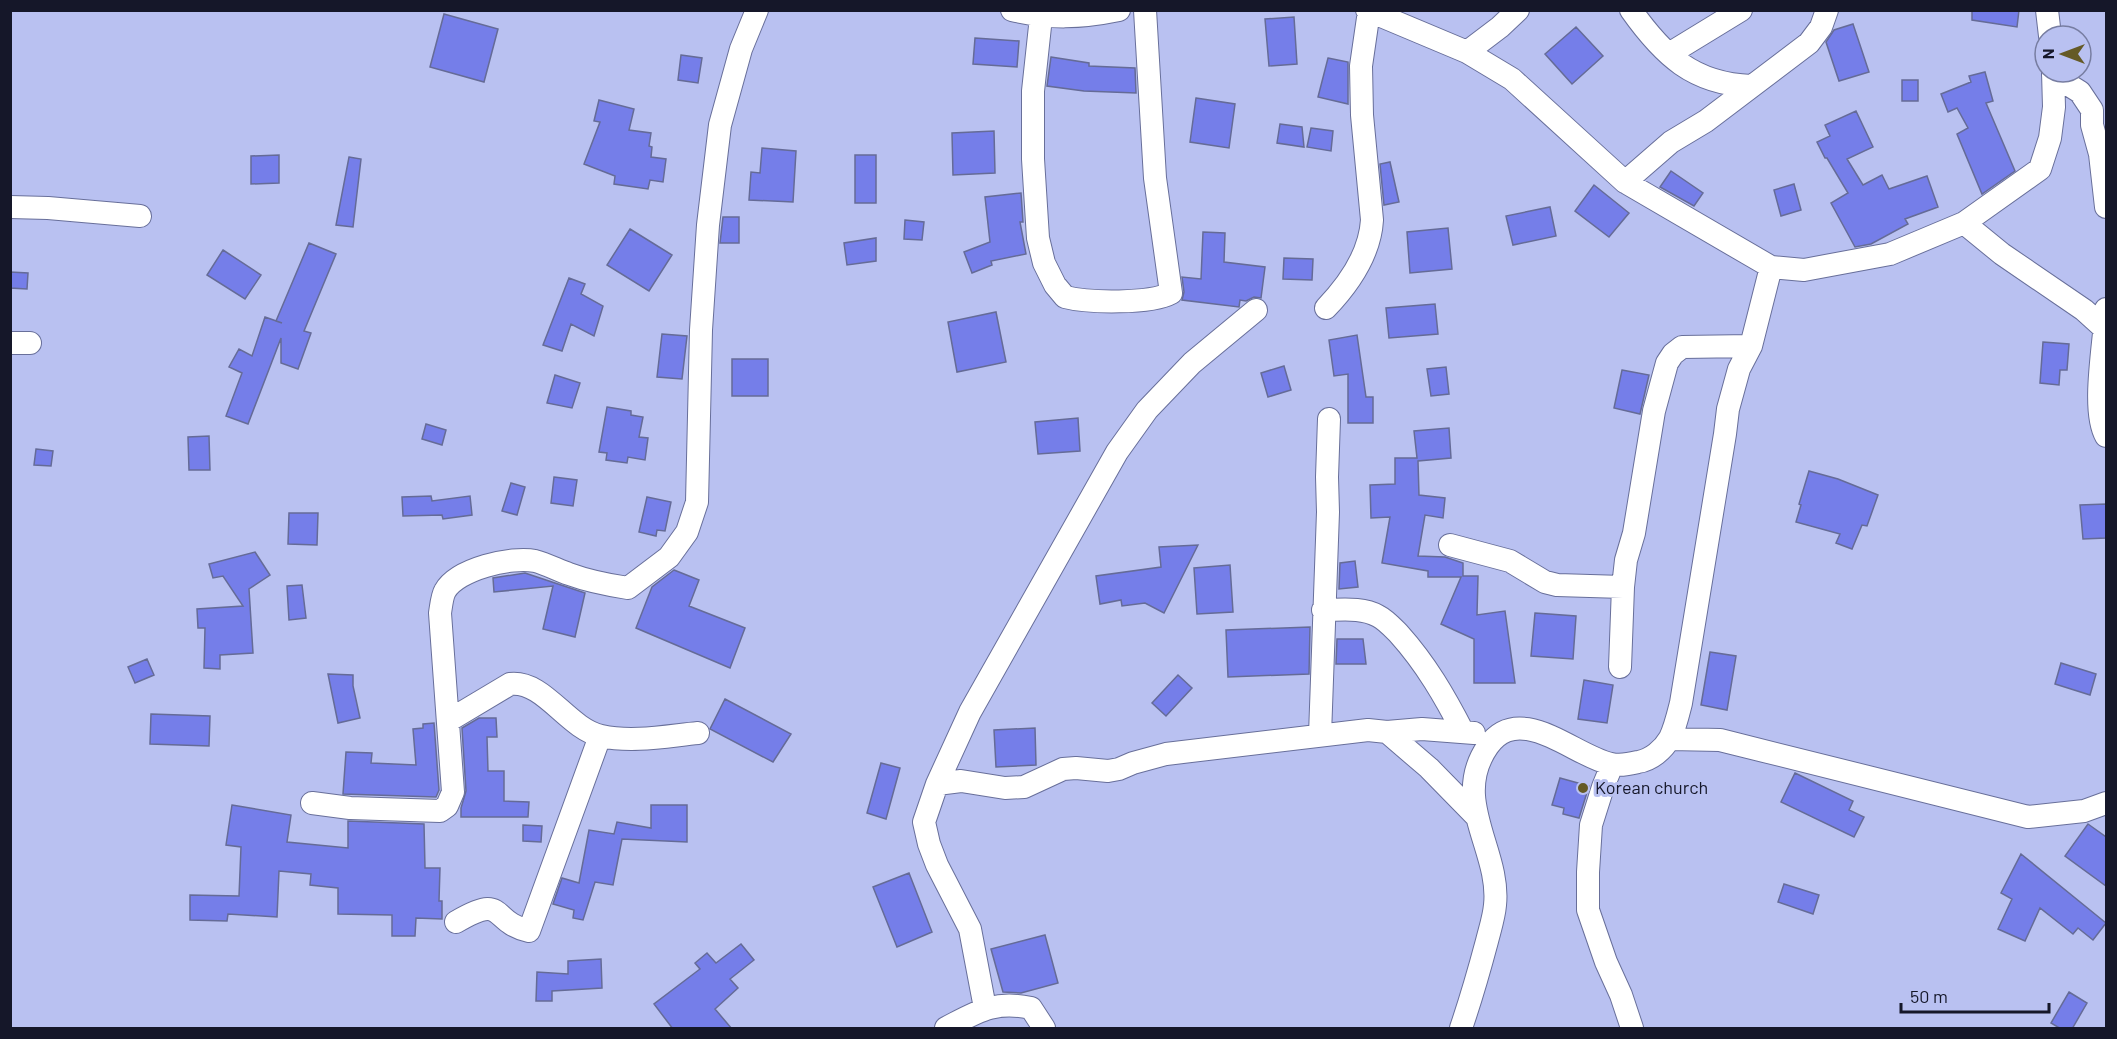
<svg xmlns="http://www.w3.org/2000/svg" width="2117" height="1039" viewBox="0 0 2117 1039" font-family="Barlow,sans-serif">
	<rect width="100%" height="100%" fill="#b9c1f1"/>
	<!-- building -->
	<path fill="#757ee9" stroke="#656b97" stroke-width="1.5" d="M1972,10H2019L2017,27L1972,20Z
		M444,14L498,29L484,82L430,67Z
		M1294,17L1297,64L1269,66L1265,19Z
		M1853,24L1869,72L1839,81L1826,42L1834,30Z
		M1576,27L1603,56L1572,84L1545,54Z
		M975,38L1019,41L1017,67L973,64Z
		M681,55L702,58L698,83L678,80Z
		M1051,57L1089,63V66L1135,68L1136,93L1084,91L1047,86Z
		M1328,58L1348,62V104L1318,97Z
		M1985,72L1993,101L1986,103L2015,171L1982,194L1957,134L1968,128L1957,108L1948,112L1941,94L1971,82L1969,76Z
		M1902,80H1918V101H1902Z
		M1196,98L1235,104L1229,148L1190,142Z
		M599,100L634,109L629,130L651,133L649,146L652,147L651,157L666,159L663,182L650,180L648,189L614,184L615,176L584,164L600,122L594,121Z
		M1856,111L1873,147L1847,159L1863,185L1882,175L1889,189L1927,176L1938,207L1905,219L1908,224L1871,244L1855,247L1831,203L1848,193L1827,158H1825L1817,142L1830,136L1825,125Z
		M1280,124L1302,127L1304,147L1277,143Z
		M1311,128L1333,131L1331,151L1307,147Z
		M994,131L995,173L953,175L952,133Z
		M762,148L796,151L793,202L749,200L751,172L760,173Z
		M279,155V183L251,184V156Z
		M855,155H876V203H855Z
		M349,157L361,159L353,227L336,225Z
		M1390,162L1399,202L1384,205L1380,164Z
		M1671,171L1703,193L1694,206L1660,187Z
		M1794,184L1801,210L1781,216L1774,190Z
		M1594,185L1629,213L1609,237L1575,211Z
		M1021,193L1023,222H1020L1026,254L991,261L992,265L972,273L964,252L990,242L985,197Z
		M1550,207L1556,236L1513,245L1506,216Z
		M723,217H739V243H720Z
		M905,220L924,222L922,240L904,239Z
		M1448,228L1452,269L1410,273L1407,232Z
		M630,229L672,255L649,291L607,265Z
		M1203,232L1225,233L1224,262L1265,267L1261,298L1254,297L1246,301L1240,300L1239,307L1182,300L1184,292L1182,277L1201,279Z
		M876,238V261L847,265L844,243Z
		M309,243L336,254L304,331L311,333L298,369L281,363V338L248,424L226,416L242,373L229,367L239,349L252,356L265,317L282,323L276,321Z
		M223,250L261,275L245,299L207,275Z
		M1284,258L1313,259L1312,280L1283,279Z
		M10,272L28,273L27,289L10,288Z
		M569,278L585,284L581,294L603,306L594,336L571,324L562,351L543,345Z
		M1435,304L1438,334L1389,338L1386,308Z
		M996,312L1006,362L957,372L948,322Z
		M662,334L687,336L682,379L657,377Z
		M1357,335L1366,397H1373V423H1348V374L1334,376L1329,340Z
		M2043,342L2069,344L2067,370H2060L2059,385L2040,383Z
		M732,359H768V396H732Z
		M1284,366L1291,390L1268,397L1261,373Z
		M1446,367L1449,394L1431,396L1427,369Z
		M1622,370L1649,375L1640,414L1614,408Z
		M555,375L580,383L572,408L547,403Z
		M607,407L631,411V415L643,417L639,437L648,438L645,460L628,457L627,463L606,460L607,453L599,452Z
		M1078,418L1080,451L1038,454L1035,422Z
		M426,424L446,430L442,445L422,439Z
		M1449,428L1451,458L1418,461L1419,495L1445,498L1443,518L1425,515L1418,556L1445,557L1463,563V576H1478L1477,615L1505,611L1515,683H1474V639L1441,624L1461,577H1428V571L1382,563L1390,517L1371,518L1370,485L1395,484V458H1417L1414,431Z
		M209,436L210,470H189L188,437Z
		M36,449L53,451L51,466L34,465Z
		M1809,471L1838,479L1878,495L1867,526L1862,525L1852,549L1836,543L1840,534L1796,522L1801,505L1799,504Z
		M554,477L577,480L573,506L551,503Z
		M511,483L525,487L517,515L502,511Z
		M431,496L432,501L470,496L472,515L443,519L442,515L403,516L402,497Z
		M647,497L671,502L665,531L657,530L656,536L639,532Z
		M2106,504V538L2083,539L2080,505Z
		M289,513H318L317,545L288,544Z
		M1198,545L1164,613L1145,603L1122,606L1121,600L1100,604L1096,576L1161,567L1159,547Z
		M255,552L270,575L249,589L253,653L220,655V669L204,668L205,628H198L197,609L243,606L223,576L213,578L209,564Z
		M1355,561L1358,587L1339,589L1340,563Z
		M1230,565L1233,612L1197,614L1194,568Z
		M674,570L699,580L689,606L745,628L730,668L636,628L652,587Z
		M525,573L585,593L575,637L543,629L553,586L494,592L493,578Z
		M302,585L306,618L289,620L287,586Z
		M1535,613L1576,616L1573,659L1531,656Z
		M1310,627L1309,674L1228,677L1226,630Z
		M1337,639H1363L1366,664H1336Z
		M1710,652L1736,656L1727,710L1701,705Z
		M147,659L154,675L135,683L128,667Z
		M2061,663L2096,674L2090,695L2055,684Z
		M328,674L353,675V686L360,718L338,723Z
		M1178,675L1192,688L1166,716L1152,703Z
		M1584,680L1613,685L1607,723L1578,719Z
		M725,699L791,734L773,762L710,729Z
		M151,714L210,716L209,746L150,744Z
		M479,718H496L497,737H487L488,771H504V801L529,802L528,817H461V808L466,791L462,728Z
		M434,723L439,790L436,797L343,794L346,752L372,753L371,763L416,765L413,729L423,728V724Z
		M1035,728L1036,765L996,767L994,730Z
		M881,763L900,768L886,819L867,813Z
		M1795,773L1853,801L1849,810L1864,817L1854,837L1781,802Z
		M1560,778L1589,786L1579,818L1563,814L1564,808L1552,805Z
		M232,805L291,815L287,842L348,848V821L424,824L425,868H440L439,901H442V919L416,918L415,936H392V915L338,914V888L310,885L311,874L279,871L277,917L228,914L227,921L190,920V895L239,896L241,847L226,845Z
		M651,805H687V842L622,839L613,885L595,882L583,920L573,918L574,910L553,904L562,878L579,883L589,830L614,834L617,822L651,828Z
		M2088,824L2106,837V886L2065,856Z
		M523,825L542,826L541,842L523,841Z
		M2021,854L2106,923L2093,940L2078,928L2073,934L2040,908L2025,941L1998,929L2012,899L2001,893Z
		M909,873L932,932L897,947L873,887Z
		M1784,884L1819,895L1813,914L1778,902Z
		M1045,935L1058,983L1021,993L1003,992L991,949Z
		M741,944L754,960L730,979L738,988L715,1009L732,1029H673L654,1004L700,969L695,963L707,953L716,963Z
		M601,959L602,988L552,991V1001H536L537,972L568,974V961Z
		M2069,992L2087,1003L2072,1029H2061L2051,1023Z"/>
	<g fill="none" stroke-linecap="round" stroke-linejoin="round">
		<!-- minor casing -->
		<g stroke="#686f9a" stroke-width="24">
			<path id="minor" d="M1012,10C1050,19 1080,18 1119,10
				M1367,10L1467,52L1512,79L1625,182L1771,267L1751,346L1739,369L1728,409L1725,434L1681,703C1678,715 1675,728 1670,738C1663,750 1651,760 1638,762C1630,764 1620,766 1611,764C1574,756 1520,701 1488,746C1450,800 1501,851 1495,905C1494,917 1490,929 1487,941C1479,971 1471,999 1461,1028
				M1631,10C1663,55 1693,84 1751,86
				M2047,10L2050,36
				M1041,17L1033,91V159L1038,238L1044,263L1055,285L1065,297C1088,303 1151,304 1171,293L1155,178L1145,10
				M1467,52L1500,27L1518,10
				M1669,54L1741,10
				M2053,75L2080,92L2092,110V125L2100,154L2106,207
				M1625,182L1671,142L1706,121L1809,43L1821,27L1827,10
				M10,207L48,208L140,216
				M1964,223L2002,254L2084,310L2105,329
				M1771,267L1804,270L1890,254L1964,223L2040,169L2050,138L2054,107L2053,72
				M1326,308C1349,284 1370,254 1372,220L1362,115L1361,66L1369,11
				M2106,309C2105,340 2091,410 2106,436
				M10,343H30
				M1450,545L1510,561L1545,582L1557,585L1623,587
				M1323,610C1341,610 1362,607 1378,616C1386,620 1393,628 1399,634C1426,664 1445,697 1463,732
				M1620,667L1623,587L1626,560L1634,533L1654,411L1667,363L1673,354L1682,347L1751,346
				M448,721L510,684C544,680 567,728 601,736C632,743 667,736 698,733
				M1387,732L1422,729L1474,733
				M1320,735L1328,512L1327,477L1329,419
				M1670,739L1720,740L2028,817L2084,811L2106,803
				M1612,765L1603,787L1591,825L1588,872V910L1606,962L1621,995L1632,1028
				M937,784L961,781L1005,788L1024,787L1063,769L1076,768L1108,771L1119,769L1133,763L1166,754L1368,730L1387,732L1429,768L1476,816
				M312,803L350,808L440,811L447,806L453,792L440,613C441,607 442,596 445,591C457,569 512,556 535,561C546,564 558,570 569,574C588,581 608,585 628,588L669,557L687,532L697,502L701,330L708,225L720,125L741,49L757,10
				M456,922C507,892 489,922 529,931L600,736
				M985,1008L970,929L937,865L929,844L924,822L937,784L970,712L1117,452L1147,410L1192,363L1256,310
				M946,1028C977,1012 994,1000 1031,1008L1044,1028"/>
		</g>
		<!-- minor -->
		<use href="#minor" stroke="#fff" stroke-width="22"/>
	</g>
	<!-- markers -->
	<circle fill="#655a26" stroke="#b9c1f1" stroke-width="2" cx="1583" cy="788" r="6"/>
	<g text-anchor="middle" stroke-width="6" stroke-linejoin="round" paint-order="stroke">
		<!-- poi labels -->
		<g font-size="18" fill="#151729" stroke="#b9c1f1" text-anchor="start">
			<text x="1595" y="794">Korean church</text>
		</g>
	</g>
	<!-- border -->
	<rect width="2117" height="1039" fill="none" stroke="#151729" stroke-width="24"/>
	<!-- north arrow -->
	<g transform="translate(2063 54) rotate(270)"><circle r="28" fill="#b9c1f1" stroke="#777da1" stroke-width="1.5"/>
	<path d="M0-4.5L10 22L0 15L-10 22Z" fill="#655a26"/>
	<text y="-9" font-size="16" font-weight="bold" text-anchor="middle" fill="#151729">N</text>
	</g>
	<!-- scale -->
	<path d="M1901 1003v9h148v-9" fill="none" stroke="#151729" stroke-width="3"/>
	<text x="1910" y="1003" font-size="18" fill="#151729" stroke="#b9c1f1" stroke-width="4.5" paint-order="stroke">50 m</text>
</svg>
